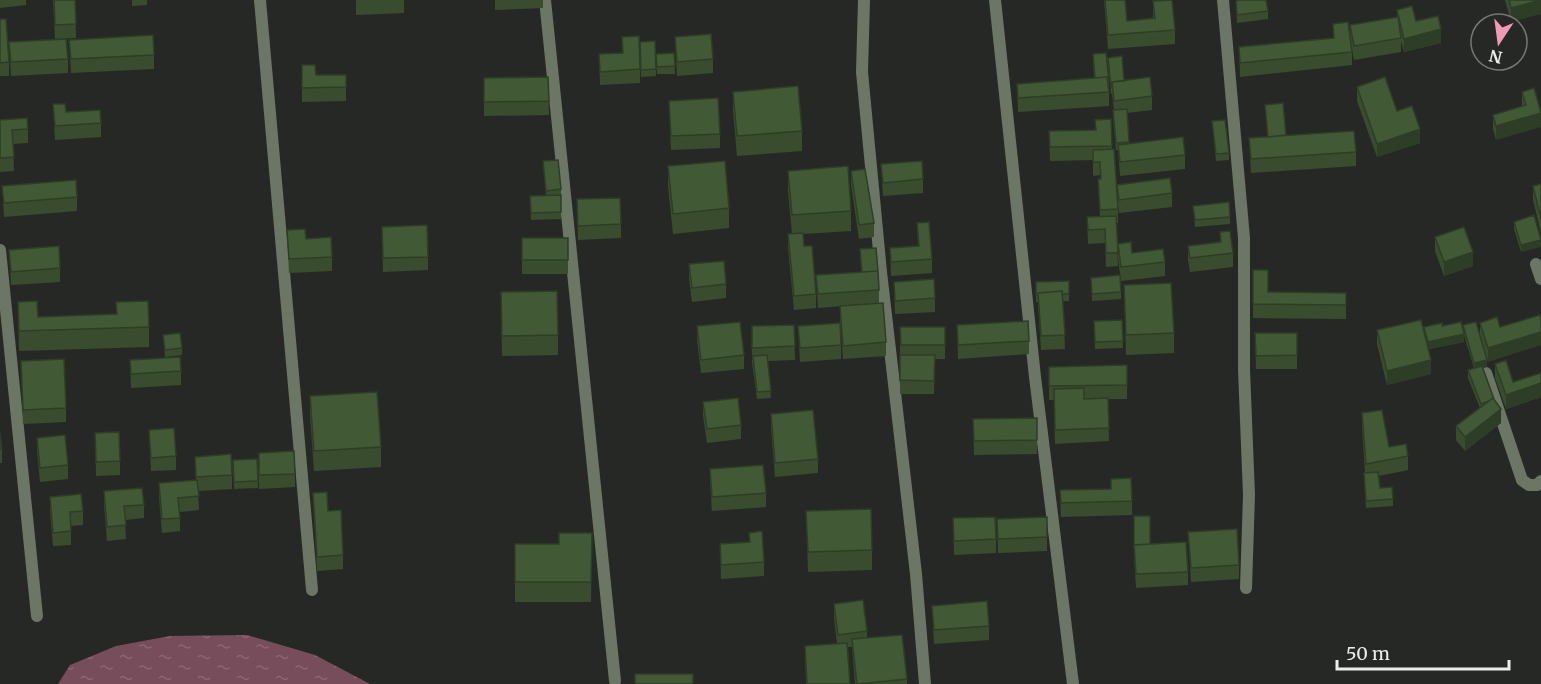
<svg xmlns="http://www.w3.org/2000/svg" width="1541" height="684" viewBox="0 0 1541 684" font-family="Merriweather,serif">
	<defs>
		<pattern id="water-ripples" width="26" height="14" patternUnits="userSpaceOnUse" patternTransform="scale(1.5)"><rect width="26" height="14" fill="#784d5b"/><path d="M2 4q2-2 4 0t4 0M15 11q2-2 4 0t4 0" fill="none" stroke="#8c6773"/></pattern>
	</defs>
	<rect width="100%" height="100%" fill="#262826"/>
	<!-- water -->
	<path fill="url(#water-ripples)" d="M247,635L315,655L370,684H58L70,665L116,646L170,636Z"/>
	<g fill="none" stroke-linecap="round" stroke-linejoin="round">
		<!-- minor -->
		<path stroke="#6b7665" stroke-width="12" d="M260,0L312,590
			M545,0L615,681
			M864,0L862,72L881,272L916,574L925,684
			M995,0L1035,377L1073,684
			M1223,0L1244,238V370L1249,495L1246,588
			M0,250L37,616
			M1536,264L1541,279
			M1486,373L1522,480L1529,485H1537L1541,481"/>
	</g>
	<!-- wall -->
	<path fill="#394d2e" d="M0,0H26V5L0,8Z
		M53,0H75L76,38L55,39Z
		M132,0H147V5L132,6Z
		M356,0H404V13L356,15Z
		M495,0H543V8L495,10Z
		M1104,0H1125L1127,21L1153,18V1L1175,30V44L1108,49Z
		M1505,0H1541L1511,22Z
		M1236,1L1268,11V19L1237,23Z
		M1397,10L1416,21L1441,43L1404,52L1401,41V52L1354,60L1350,39V25L1397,17Z
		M0,19L9,62V76H0Z
		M1333,24L1352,52V65L1240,77L1239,47L1333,38Z
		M622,37L640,69V83L600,85L599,54L622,53Z
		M675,37L713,59V73L677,76Z
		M69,40L154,55V69L71,73Z
		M655,41L656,76L641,77L640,42Z
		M9,42L68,59V73L11,76Z
		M674,53L675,74H657L656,54Z
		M1093,54L1109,82V106L1018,112L1017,84L1094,78Z
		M1108,58L1124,81L1152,96V110L1127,113L1129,144L1185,155V169L1120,176L1118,150H1116L1113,118V110H1114L1112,94H1111Z
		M302,65L316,75H346V101L302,102Z
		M548,77L549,115L484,116V78Z
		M1357,87L1397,111L1420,143L1377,157L1357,101Z
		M733,92L802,131V151L737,156L733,111Z
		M1522,92L1541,113L1496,140L1493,129V115L1522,107Z
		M669,101L720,134V148L671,150Z
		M53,104L66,112L101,123V137L55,140Z
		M1265,105L1286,135L1356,152V166L1251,173L1249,138L1268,137Z
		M1111,119L1112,150L1118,209V223H1116L1118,266L1106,267L1105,243L1088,244L1087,217H1100L1098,179H1101L1100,175L1093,176V160L1050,161L1049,131L1095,130Z
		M0,120L28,129V143L13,144L14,171L0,172Z
		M1212,121L1229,153V160L1216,161Z
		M543,161L561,189V219L531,220L530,196L546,195Z
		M881,164L923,179V193L883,196Z
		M668,166L729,208V228L673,234L668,186Z
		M788,171L851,211V231L803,234L804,246L816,294V308L794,310L788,248V234H792L788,191Z
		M851,171L874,223V237L859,239L851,185Z
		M1541,184V233L1533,200V186Z
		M1117,185L1172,193V207L1119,213L1117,199Z
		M2,186L77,197V211L4,217Z
		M577,199L621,224V238L578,240Z
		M1193,206L1230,217V224L1195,227Z
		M1534,215L1521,252L1514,229V222Z
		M917,223L932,259V273L891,276L890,248L918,246Z
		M382,227L428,257V270L383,272Z
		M287,230L306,239L332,257V271L289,273Z
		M1220,232L1233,253V267L1190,272L1188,260V246L1220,242Z
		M1435,237L1473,266L1444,276L1435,251Z
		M522,238H568V274H522Z
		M1118,244L1132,253L1165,262V276L1121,281L1118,258Z
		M860,249L879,290V303L886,342V356L843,359L840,320V306L854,305L818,308L816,275L861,272Z
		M9,250L60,268V282L11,285Z
		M689,264L726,284V298L692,302L689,278Z
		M1253,270L1268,292L1346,293V319L1253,318Z
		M1091,278L1121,292V299L1092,301Z
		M1069,281V301H1063L1065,349L1041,350L1038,302H1036V282Z
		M894,282L935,298V312L895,314Z
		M1124,285L1174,333V353L1126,355Z
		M501,292L558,335V355L502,356Z
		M18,302L38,317L116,314V302L149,327V347L19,351Z
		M1497,317L1488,362L1480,336V323Z
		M1122,320L1123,348L1095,349L1094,321Z
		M794,325L795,360L768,361L771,398L757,399L752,362V326Z
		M957,325L1029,341V354L958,359Z
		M1463,325L1487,367L1483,368L1494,401L1501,423L1465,451L1456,440V426L1480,408L1468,378V370L1474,368L1463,332Z
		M697,326L744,355V369L701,373L697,340Z
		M798,326L841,345V359L800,362Z
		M1442,326L1464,342L1429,349L1431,374L1387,385L1377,344V330L1424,333V327Z
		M900,327H945V359H935L934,394H900Z
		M1255,333H1297V369H1256Z
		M163,335L182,348V355L165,357Z
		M130,360L181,371V385L131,388Z
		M21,361L66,408V422L23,424Z
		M1495,364L1513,382L1541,373V397L1506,409L1495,378Z
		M1127,365V399H1108L1109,441L1055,444L1054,400H1049V367Z
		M310,396L381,447V467L314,471L310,416Z
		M703,402L741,425V439L707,443L703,416Z
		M1362,413L1389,447L1408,456V470L1379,476L1380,488L1393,499V506L1366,508L1364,480V473H1365L1362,427Z
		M771,414L818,459V473L775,477L771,428Z
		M1037,418V454L974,455L973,419Z
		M149,430L176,456V470L151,471Z
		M0,433L2,449V463H0Z
		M95,433L120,461V475L96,476Z
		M37,438L68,465V479L40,482L37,451Z
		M259,453L295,474V487L259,489Z
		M195,457L232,475V489L198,491L199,510L180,512V531L162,533L159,497V483L196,480Z
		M233,460L258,481V488L234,489Z
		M710,469L766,493V507L712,511L710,483Z
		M1060,490L1132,501V515L1061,517Z
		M104,491L144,505V518L125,520L126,539L107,541L104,505Z
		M313,493L343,555V569L317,571Z
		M50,497L83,511V525L71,526V545L53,546L50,511Z
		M806,511L872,550V570L808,572Z
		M1134,516L1150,544L1188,572V585L1136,588L1134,556Z
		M953,518L996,539V553L954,555Z
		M997,519L1047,537V551L998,553Z
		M1188,532L1239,565V579L1191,582Z
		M592,533L591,602H515V544H559Z
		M749,533L764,562V576L721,579L720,544L749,542Z
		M834,604L867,631V638L907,679V684H855L852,647H848L850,684H806L805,646L837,644L834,618Z
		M932,606L989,626V640L934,644Z"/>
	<!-- shaded-wall -->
	<path fill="#2e3e26" d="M1541,0V14L1511,22V8Z
		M1441,29V43L1404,52V39Z
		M1541,113V127L1496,140V126Z
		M1420,129V143L1377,157V144Z
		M1541,240V247L1521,252V245Z
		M1473,252V266L1444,276V262Z
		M1541,332V345L1488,362V348Z
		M1464,334V342L1428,349V342Z
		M1431,360V374L1387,385V371Z
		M1487,360V367L1474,370V363Z
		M1541,383V397L1506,409V395Z
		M1501,409V423L1465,451V437Z"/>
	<!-- building -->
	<path fill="#425936" stroke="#2e3e26" stroke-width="1.5" d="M54,0H75L76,24L55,25Z
		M1105,0H1125L1127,21L1155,18L1153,1L1172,0L1175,30L1108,35Z
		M1240,0H1266L1268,11L1237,15L1236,1Z
		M1509,0H1541L1511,8Z
		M1412,6L1416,21L1438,16L1441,29L1404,39L1397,10Z
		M1398,17L1401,38L1354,46L1350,25Z
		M0,19H6L9,62L0,63Z
		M1348,22L1352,52L1240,63L1239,47L1334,38L1333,24Z
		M711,34L713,59L677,62L675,37Z
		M153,35L154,55L71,59L69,40Z
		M639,36L640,69L600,72L599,54L623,53L622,37Z
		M66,39L68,59L11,62L9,42Z
		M655,41L656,69L641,70L640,42Z
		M674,53L675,66L657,67L656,54Z
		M1106,53L1109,82H1108L1107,77L1095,78L1093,54Z
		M1122,56L1124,81L1112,82V87H1111L1108,58Z
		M302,65H315L316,75H346V87L302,88Z
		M548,77L549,101L484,102V78Z
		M1107,77L1109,92L1018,98L1017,84Z
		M1150,77L1152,96L1114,101L1112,82Z
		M1385,77L1397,111L1412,106L1420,129L1377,144L1357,87Z
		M798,86L802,131L737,136L733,92Z
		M1534,88L1541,113L1496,126L1493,115L1526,105L1522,92Z
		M718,98L720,134L671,136L669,101Z
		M1283,103L1286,135L1268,137L1265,105Z
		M53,104H65L66,112L100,110L101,123L55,126Z
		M1127,109L1129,142L1116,143L1113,110Z
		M27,118L28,129L12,130L14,157L0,158V120Z
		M1111,119L1112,146L1050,147L1049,131L1096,130L1095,120Z
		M1225,120L1229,153L1216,154L1212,121Z
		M1354,131L1356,152L1251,159L1249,138Z
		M1183,137L1185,155L1120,162L1118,145Z
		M1114,149L1118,209L1100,210L1098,179H1101L1100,162H1093V150Z
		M558,160L561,189L546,191L543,161Z
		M725,161L729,208L673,214L668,166Z
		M922,161L923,179L883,183L881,164Z
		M848,166L851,211L792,215L788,171Z
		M865,169L874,223L859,225L851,171Z
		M1170,178L1172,193L1119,200L1117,185Z
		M76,180L77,197L4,203L2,186Z
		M1541,184V219L1533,186Z
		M561,195V212L531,213L530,196Z
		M620,198L621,224L578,226L577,199Z
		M1229,202L1230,217L1195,220L1193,206Z
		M1534,215L1541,240L1521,245L1514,222Z
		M1116,216L1118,253H1106L1105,229L1088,230L1087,217Z
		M929,222L932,259L891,262L890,248L919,246L917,223Z
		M427,225L428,257L383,258L382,227Z
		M1464,227L1473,252L1444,262L1435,237Z
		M305,229L306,239L331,237L332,257L289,259L287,230Z
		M1230,231L1233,253L1190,258L1188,246L1221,242L1220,232Z
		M803,233L804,246H812L816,294L794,296L788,234Z
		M522,238H568V260H522Z
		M1131,242L1132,253L1163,249L1165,262L1121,267L1118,244Z
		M59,246L60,268L11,272L9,250Z
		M876,248L878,271L862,272L860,249Z
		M724,261L726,284L692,288L689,264Z
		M1253,270H1268V292L1346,293V305L1253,304Z
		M878,271L879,290L818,294L816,275Z
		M1120,275L1121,292L1092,294L1091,278Z
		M934,279L935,298L895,301L894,282Z
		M1069,281V294H1062V291L1038,293V295H1036V282Z
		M1171,283L1174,333L1126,335L1124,285Z
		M557,291L558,335L502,336L501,292Z
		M1062,291L1065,335L1041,336L1038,293Z
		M37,301L38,317L117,314L116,302L148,301L149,327L19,331L18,302Z
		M883,303L886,342L843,346L840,306Z
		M1540,315L1541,319V332L1488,348L1480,323L1497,317L1500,327Z
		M1122,320L1123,341L1095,342L1094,321Z
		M1421,320L1431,360L1387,371L1377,330Z
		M1028,321L1029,341L958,345L957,325Z
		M740,322L744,355L701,360L697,326Z
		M1461,322L1464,334L1428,342L1424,327L1442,323V326Z
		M1476,322L1487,360L1474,363L1463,325Z
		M840,323L841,345L800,348L798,326Z
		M794,325L795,346L752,348V326Z
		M900,327H945V345H901Z
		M180,333L182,348L165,350L163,335Z
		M1255,333H1297V355L1256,356Z
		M767,355L771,391L757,392L753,356Z
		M900,355H935L934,381L900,380Z
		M180,357L181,371L131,374L130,360Z
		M64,359L66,408L23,410L21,361Z
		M1506,360L1513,382L1541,373V383L1506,395L1495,364Z
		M1127,365V385L1049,386V367Z
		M1482,366L1494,399L1493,398L1489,401L1481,404L1468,370Z
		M1084,388V399L1108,398L1109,428L1055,430L1054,389Z
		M377,392L381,447L314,451L310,396Z
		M738,398L741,425L707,429L703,402Z
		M1493,398L1501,409L1465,437L1456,426Z
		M813,410L818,459L775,463L771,414Z
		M1382,410L1389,447L1406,444L1408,456L1366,464L1362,413Z
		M1037,418V440L974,441L973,419Z
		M174,428L176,456L151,458L149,430Z
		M119,432L120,461L96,462L95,433Z
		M0,433L2,449H0Z
		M65,435L68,465L40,468L37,438Z
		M294,451L295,474L259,475V453Z
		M231,454L232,475L196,477L195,457Z
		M257,459L258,481L234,482L233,460Z
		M763,465L766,493L712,497L710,469Z
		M1378,472L1380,488L1392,487L1393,499L1366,501L1364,473Z
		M1131,478L1132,501L1061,503L1060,490L1111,489V479Z
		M197,480L199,496L178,498L180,518L162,519L159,483Z
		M142,488L144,505L124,506L126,525L107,527L104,491Z
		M327,492L328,511L341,510L343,555L317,557L313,493Z
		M81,494L83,511L70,512L71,531L53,533L50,497Z
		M871,509L872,550L808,552L806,511Z
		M1134,516H1150V544L1134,545V549Z
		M995,517L996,539L954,541L953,518Z
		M1047,517V537L998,539L997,519Z
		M1237,529L1239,565L1191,568L1188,532Z
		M762,531L764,562L721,565L720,544L750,542L749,533Z
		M559,533H592L591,582H515V544H559Z
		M1186,542L1188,572L1136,574L1134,545Z
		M863,600L867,631L838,635L834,604Z
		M987,601L989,626L934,630L932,606Z
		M902,635L907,679L857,684L852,639Z
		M847,643L850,684H807L805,646Z
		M635,674H693V684H635Z"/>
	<!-- north arrow -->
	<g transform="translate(1499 42) rotate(193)"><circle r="28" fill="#262826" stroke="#767775" stroke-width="1.5"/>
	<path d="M0-4.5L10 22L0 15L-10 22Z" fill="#f09ab6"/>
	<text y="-9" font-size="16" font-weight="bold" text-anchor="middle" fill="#edeeec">N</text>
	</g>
	<!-- scale -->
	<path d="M1337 660v9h172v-9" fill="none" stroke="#edeeec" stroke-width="3"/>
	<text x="1346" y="660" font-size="18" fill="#edeeec" stroke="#262826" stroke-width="4.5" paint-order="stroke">50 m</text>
</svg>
